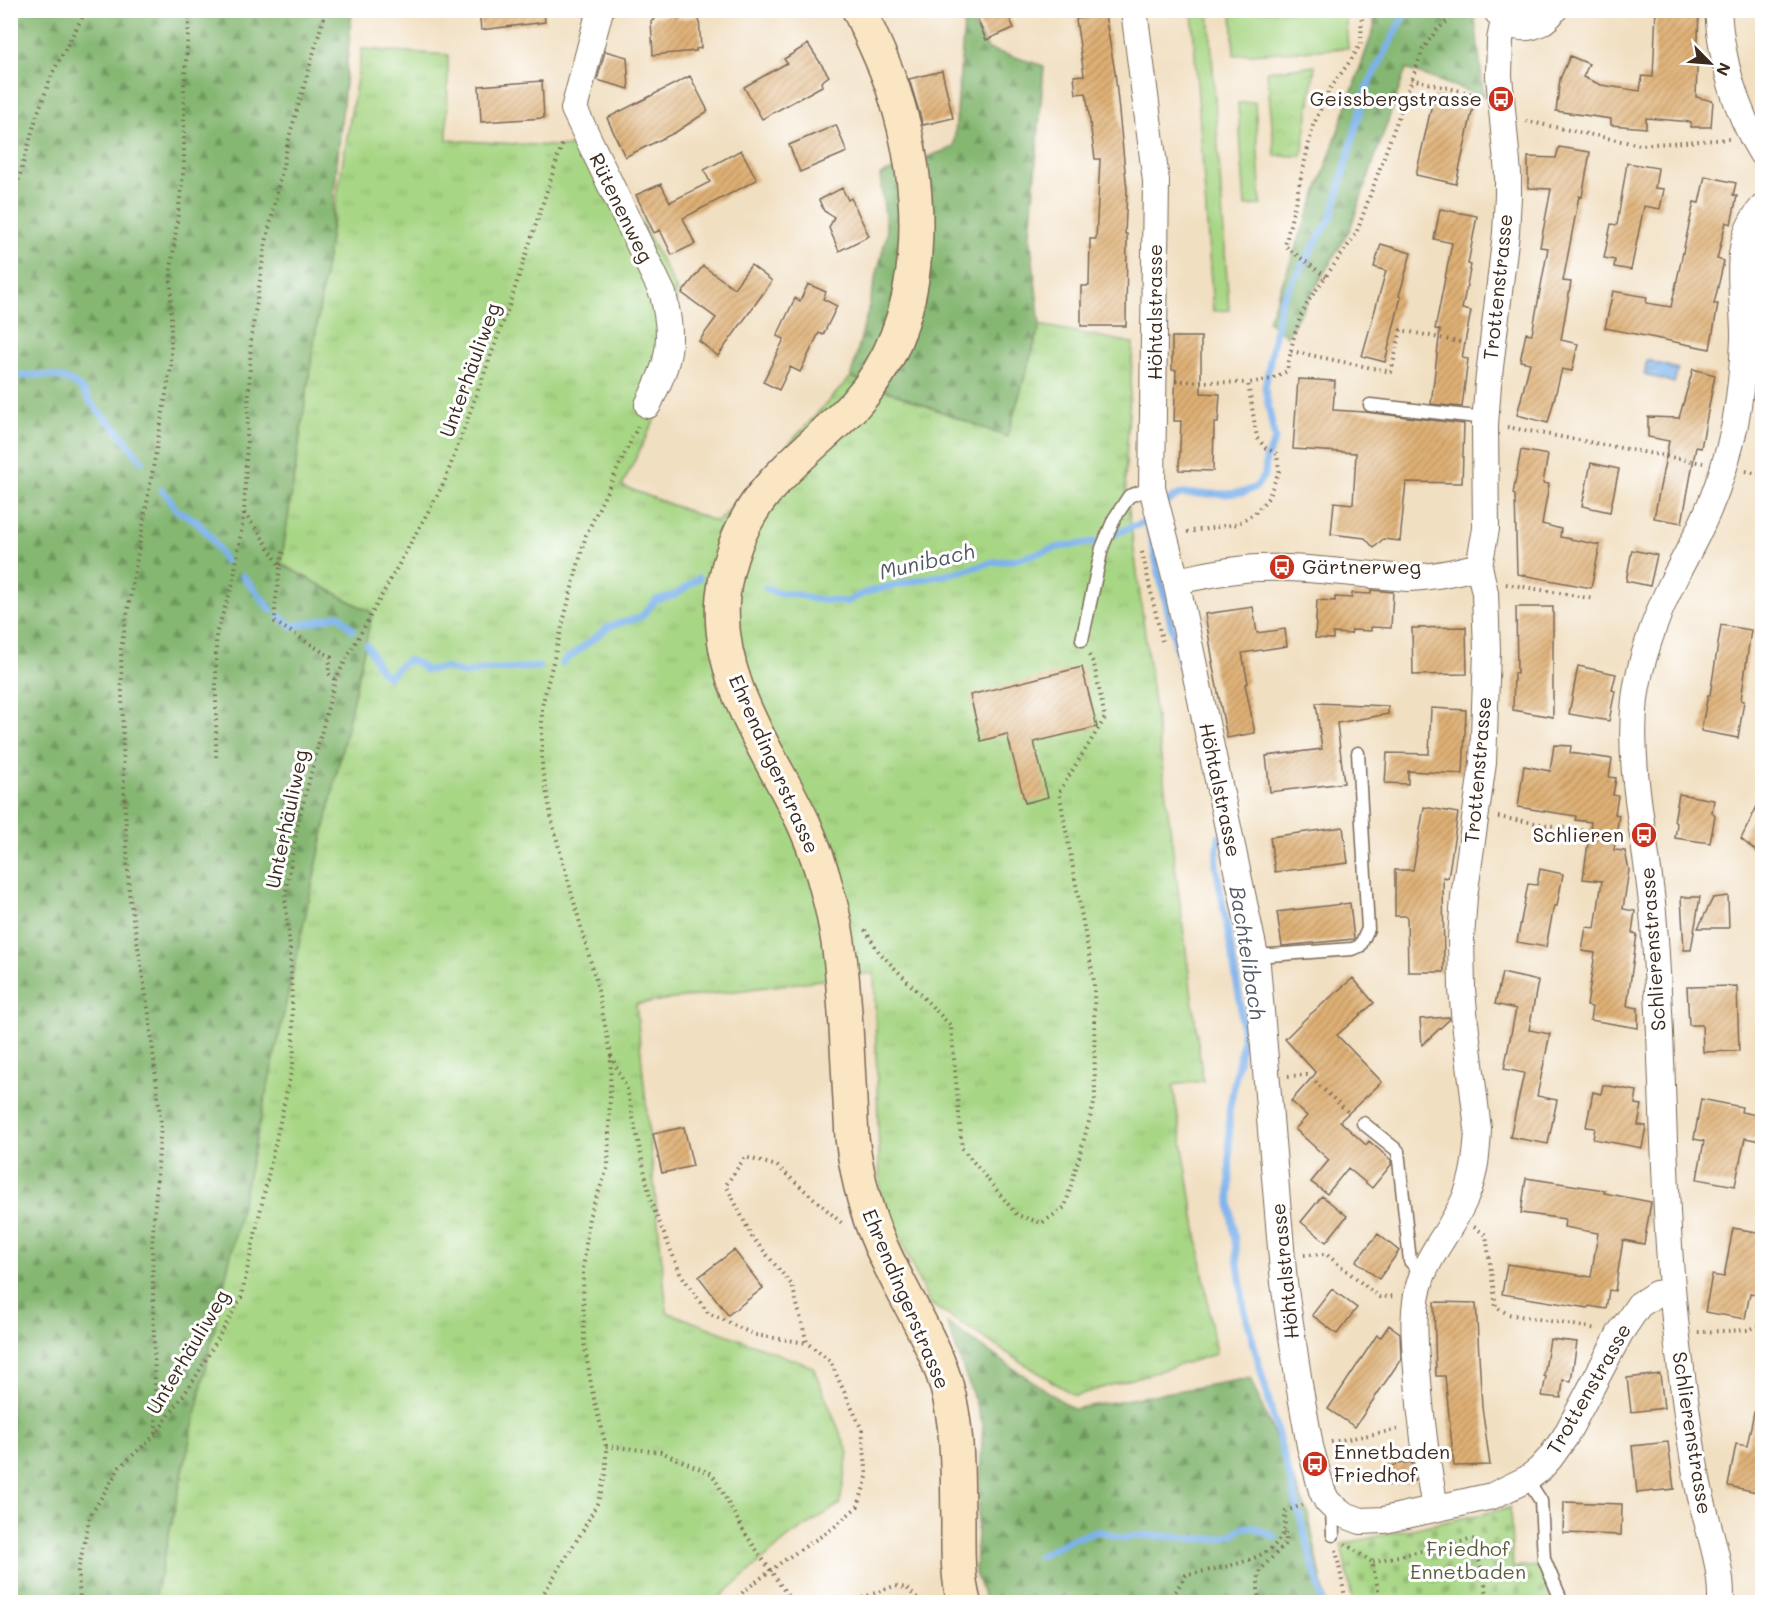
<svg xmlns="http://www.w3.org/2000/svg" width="1773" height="1613" viewBox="0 0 1773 1613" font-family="Mali,sans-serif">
	<defs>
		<pattern id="grass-tufts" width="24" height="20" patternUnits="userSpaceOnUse" patternTransform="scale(1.5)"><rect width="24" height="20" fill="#a7d684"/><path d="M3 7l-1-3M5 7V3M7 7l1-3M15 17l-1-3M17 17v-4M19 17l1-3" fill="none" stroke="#91b872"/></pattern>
		<pattern id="forest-firs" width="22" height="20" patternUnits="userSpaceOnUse" patternTransform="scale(1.5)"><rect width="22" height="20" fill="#85b772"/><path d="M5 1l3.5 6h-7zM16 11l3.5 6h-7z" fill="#6e955d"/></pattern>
		<pattern id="cemetery-stones" width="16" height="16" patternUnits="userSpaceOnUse" patternTransform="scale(1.5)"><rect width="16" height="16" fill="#a7d684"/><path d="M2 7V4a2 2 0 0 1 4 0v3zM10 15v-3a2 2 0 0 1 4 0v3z" fill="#91b872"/></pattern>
		<pattern id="park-crowns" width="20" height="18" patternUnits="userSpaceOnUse" patternTransform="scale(1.5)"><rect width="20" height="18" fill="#a7d684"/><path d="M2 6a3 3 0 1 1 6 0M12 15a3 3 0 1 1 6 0" fill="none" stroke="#91b872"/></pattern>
		<pattern id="water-waves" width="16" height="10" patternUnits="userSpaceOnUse" patternTransform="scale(1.5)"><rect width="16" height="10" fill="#7db2eb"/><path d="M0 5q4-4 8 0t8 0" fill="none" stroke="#6891be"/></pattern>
		<pattern id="building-hatch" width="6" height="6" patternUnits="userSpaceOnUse" patternTransform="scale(1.5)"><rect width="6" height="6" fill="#dfb176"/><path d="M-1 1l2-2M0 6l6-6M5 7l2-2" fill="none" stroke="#b69060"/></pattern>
	</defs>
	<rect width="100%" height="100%" fill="#fff"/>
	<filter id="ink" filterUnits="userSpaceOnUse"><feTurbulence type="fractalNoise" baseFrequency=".0167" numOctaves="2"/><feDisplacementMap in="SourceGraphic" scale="12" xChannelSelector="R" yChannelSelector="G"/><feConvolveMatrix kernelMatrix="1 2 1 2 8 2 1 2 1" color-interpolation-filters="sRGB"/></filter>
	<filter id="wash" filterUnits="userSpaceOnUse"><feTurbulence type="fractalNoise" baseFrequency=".008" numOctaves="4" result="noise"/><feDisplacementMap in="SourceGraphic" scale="24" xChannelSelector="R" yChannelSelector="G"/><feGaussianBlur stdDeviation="1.35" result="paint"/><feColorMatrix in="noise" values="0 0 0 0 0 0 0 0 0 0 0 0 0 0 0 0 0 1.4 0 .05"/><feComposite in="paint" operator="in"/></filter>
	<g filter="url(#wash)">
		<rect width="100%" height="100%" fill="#f1dfc1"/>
		<!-- grass -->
		<path fill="url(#grass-tufts)" stroke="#718051" stroke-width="1.5" d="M362,49L448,55L447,140L604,149L676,289L677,374L622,486L717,522L851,377L1007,437L1040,325L1133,343L1125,480L1203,1081L1173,1085L1216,1354L1075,1396L929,1303L880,1193L874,973L636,1004L667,1312L813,1367L848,1452L840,1504L789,1537L714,1602H154L372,613L281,564L330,237Z"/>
		<!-- forest -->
		<path fill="url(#forest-firs)" stroke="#607048" stroke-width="1.5" d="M11,10L352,11L330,237L281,564L372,613L154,1602H11Z
			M965,11L988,49L1044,66L1030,234L1040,325L1007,437L851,377L887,234L880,175L954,147Z
			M1374,11H1474L1484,97L1406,69L1350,229L1287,336L1268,321L1314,200L1374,28Z
			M947,1323L1073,1409L1250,1378L1308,1514L1326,1602H986L975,1573L983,1424Z"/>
		<!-- cemetery -->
		<path fill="url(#cemetery-stones)" stroke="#718051" stroke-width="1.5" d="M1510,1508L1513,1568L1541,1566L1552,1602H1353L1341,1544Z"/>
		<!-- park -->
		<path fill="url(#park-crowns)" stroke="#718051" stroke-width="1.5" d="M1315,66L1302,156H1275L1267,71Z"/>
		<!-- garden -->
		<path fill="#a7d684" stroke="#718051" stroke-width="1.5" d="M1192,11H1209L1229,310L1213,311Z
			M1232,11H1345L1348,48L1234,55Z
			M1255,102L1261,205L1245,206L1238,103Z"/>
		<!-- water -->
		<path fill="url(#water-waves)" stroke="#5c6e84" stroke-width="1.5" d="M1647,360L1678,369L1674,383L1644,374Z"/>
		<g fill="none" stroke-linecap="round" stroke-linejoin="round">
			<!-- stream -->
			<path stroke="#7db2eb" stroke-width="7" d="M10,376C31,375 56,372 75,384C84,389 89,401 96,409C103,417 113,423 119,432C128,442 132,451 142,461
				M162,490L170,499L175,509L195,520L210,536L225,561
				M1168,501L1180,494H1226L1244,492L1256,487L1265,474L1266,459L1275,440L1265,388L1281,301L1332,216L1366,89L1407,10
				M1109,536L1147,521L1182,671
				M243,576L271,610
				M766,588L778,593L795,594L813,599L847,602L864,593L887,587L966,570L993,562L1014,560L1059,547L1095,542
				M279,616L292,626L310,623L339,615L353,630
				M367,645L381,671L389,677L400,665L408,660L419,664L425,670L446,668L465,674L480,670L539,667
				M562,663L610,626L641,617L656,600L675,595L699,578
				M1219,837L1216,865L1240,1001L1243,1039L1229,1110L1230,1204L1244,1308L1323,1602
				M1039,1556L1074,1538L1100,1531L1125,1539L1135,1535L1180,1537L1199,1539H1219L1234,1534L1243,1527H1253L1275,1537"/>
		</g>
		<g id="blocks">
			<!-- building -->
			<path fill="url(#building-hatch)" d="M479,10H544L545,22L481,30Z
				M974,10H1006L1014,28L986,40Z
				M1656,10H1699L1696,97L1713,101L1711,127H1691V122L1646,118V128L1611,125V119L1556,111L1560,79L1570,56L1589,64L1583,77L1601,85L1640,91L1642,76L1653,77Z
				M677,15L678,19L699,17L701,48L696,49V51L653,55L651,21L654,20L653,17Z
				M1105,15L1115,72L1127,190L1125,234H1127L1126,326H1081V286H1089L1090,239H1096L1100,159H1095L1086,93L1076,94L1074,76L1084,75L1076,19Z
				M808,44L829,76L821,82L822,86L762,119L744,87L787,63L784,59Z
				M605,51L627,57L629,89L597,80Z
				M942,71L953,118L923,125L909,79Z
				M690,76L708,111L676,132L625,157L607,118Z
				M542,81L544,118L481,122L479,86Z
				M1434,95L1474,103L1456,184L1416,175Z
				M836,125L847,152L800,172L789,145Z
				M1559,147L1590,152L1582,197L1579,196L1563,281L1571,282L1561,340L1578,344L1572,371L1562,369L1548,423L1517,415L1530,363L1520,361L1526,333L1532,334L1548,248L1540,247L1551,189L1528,188V157L1556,158Z
				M741,150L757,180L683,218L695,244L672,255L660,230L654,233L636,195L661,184L670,202L710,182L704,170Z
				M1627,163L1658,168L1655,188L1664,189L1660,209L1644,206L1631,270L1614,267L1615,260L1604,258L1611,224L1617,225Z
				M1705,176L1736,183L1733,195L1737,196L1731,224L1726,222L1717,259L1724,261L1714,304H1718L1710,349L1605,328L1613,291L1647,297L1646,303L1671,307L1694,202L1699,203Z
				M842,188L848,200L851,198L869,236L839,251L829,228L834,217L824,211L819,200Z
				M1440,209L1477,216L1468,264L1471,265L1462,309L1471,311L1462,358L1468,359L1462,407L1431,404L1440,330L1435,329L1452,243L1434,239Z
				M1381,244L1411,253L1399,296L1401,297L1385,362L1362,356L1386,271L1374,267Z
				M751,265L772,281L718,356L699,341L716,318L682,293L703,266L734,288Z
				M808,284L826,292L823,299L837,306L823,335L819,333L800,372L790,367L779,390L763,382L784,339L777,336L795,298L800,301Z
				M1172,337H1201V393L1220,394L1218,423H1214L1213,471L1179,470L1181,421H1174L1176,370H1172Z
				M1693,369L1715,375L1701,448L1696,447L1682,523L1654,518L1669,441L1648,437V417L1679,418Z
				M1298,379L1335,381L1333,410L1365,412L1464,424L1462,483L1406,482L1400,541L1383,539L1374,548L1365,538L1331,534L1334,502L1353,504L1356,453L1293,449Z
				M1521,450L1548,455L1543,483L1549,484L1542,524L1561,529L1560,537L1600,545L1591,588L1517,574L1515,495L1513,494Z
				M1591,463L1619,469L1610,512L1582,506Z
				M1632,550L1657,555L1650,586L1626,581Z
				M1371,590L1393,592L1391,628L1371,627V631L1352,630L1351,634L1333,633V639L1315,638L1317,600L1335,601V597L1352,598V593L1371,594Z
				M1253,607L1257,633L1285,629L1287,646L1242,653L1248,683L1245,684L1255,733L1227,738L1212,662H1213L1205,614Z
				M1516,607H1553V717L1513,710L1514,673L1517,674Z
				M1721,625L1751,630L1741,700L1744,701L1738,738L1701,731L1708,695H1710Z
				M1466,627L1467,674L1413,675L1412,628Z
				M1578,666L1616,674L1612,690L1615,691L1609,721L1569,714Z
				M1082,667L1097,727L1034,742L1048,797L1025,803L1007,734L981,741L970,695Z
				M1316,703L1388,706V714L1337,723L1344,783L1270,792L1266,756L1322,749Z
				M1431,708L1466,710L1463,774L1408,771V784L1385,783L1387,753L1429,754Z
				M1554,745L1571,746L1570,753L1612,759L1609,777L1616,778L1613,795L1618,796L1615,814L1619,815L1614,850L1625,851L1629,870L1623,909L1635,911L1632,933L1637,934L1627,1006L1638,1008V1028L1590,1020L1592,1007L1587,1006L1595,953L1582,951L1586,927L1595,928L1602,881L1583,879L1591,822L1575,820L1576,816L1518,807L1524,766L1550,771Z
				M1679,794L1714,800L1712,812L1715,816L1710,843L1675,838L1677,824L1674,821Z
				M1762,796V856L1741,839Z
				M1424,807L1458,813L1448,878L1443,877L1444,972H1408L1407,916H1395V870H1413Z
				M1343,827L1348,863L1275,872L1270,837Z
				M1540,869L1563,874L1557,906H1554L1546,947L1517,942L1528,884L1537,885Z
				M1728,896L1729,928H1698L1713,898Z
				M1681,897H1700L1691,950H1684Z
				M1350,903L1354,939L1282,946L1277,912Z
				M1502,973L1538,981L1529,1030L1550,1034L1537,1096L1557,1100L1548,1144L1510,1137L1524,1073L1504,1069L1516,1009L1495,1004Z
				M1353,978L1374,1003L1337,1035L1382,1082L1340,1121L1366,1145L1369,1141L1391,1160V1165L1372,1188L1348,1168L1327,1194L1311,1182L1329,1160L1295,1129L1307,1116L1291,1101L1316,1073L1285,1039L1306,1018Z
				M1737,986L1739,1051L1703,1052L1702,1025H1689L1687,987Z
				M1449,1017L1450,1019L1422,1045L1420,1019Z
				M1603,1085L1637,1091L1635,1104L1642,1105L1638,1125L1646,1126L1642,1148L1593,1139L1595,1128L1586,1127L1593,1092L1601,1094Z
				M1701,1099L1742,1107L1741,1112L1762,1116V1141L1745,1138L1735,1186L1697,1179L1704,1141L1694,1139Z
				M684,1127L693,1166L662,1173L653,1134Z
				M1526,1178L1605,1190L1604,1193L1651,1202L1644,1244L1623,1240L1615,1291L1609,1290L1606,1309L1589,1306L1588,1308L1502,1294L1507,1264L1591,1277L1598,1233L1564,1227L1565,1219L1521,1213Z
				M1322,1196L1347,1216L1326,1242L1301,1222Z
				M1733,1228L1762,1233V1296L1750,1293L1745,1319L1705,1312L1712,1275L1724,1277Z
				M1378,1234L1399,1251L1379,1279L1356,1261Z
				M734,1250L763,1288L728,1315L699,1277Z
				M1332,1289L1357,1308L1337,1334L1312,1315Z
				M1434,1302L1476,1303L1482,1407L1490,1465L1454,1466L1445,1376H1436Z
				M1389,1325L1400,1333L1401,1359L1355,1427L1328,1409L1377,1335L1381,1337Z
				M1550,1339L1577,1342L1571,1381L1563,1380L1561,1398L1542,1396L1546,1377L1544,1376Z
				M1660,1374L1664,1408L1631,1412L1627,1378Z
				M1754,1412L1762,1413V1493L1728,1486L1736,1444L1747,1446Z
				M1668,1442L1674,1489L1637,1493L1632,1446Z
				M1411,1462L1415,1481L1388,1485L1384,1467Z
				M1564,1502L1622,1504L1621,1535L1563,1533Z"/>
		</g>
	</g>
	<g filter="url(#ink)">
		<use href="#blocks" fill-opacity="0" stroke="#7b6957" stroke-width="1.5"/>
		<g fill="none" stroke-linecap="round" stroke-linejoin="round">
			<!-- service casing -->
			<g stroke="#7b6957" stroke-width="15">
				<path id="service" d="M1370,405L1486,418
					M1082,640L1102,548L1114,519L1129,496L1152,488
					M1255,956L1352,949L1360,946L1368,929L1358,753
					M1363,1123L1398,1151L1410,1261L1423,1275
					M1527,1479L1541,1501L1544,1559L1562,1602
					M1332,1508L1333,1535"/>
			</g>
			<!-- minor casing -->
			<g stroke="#7b6957" stroke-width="28">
				<path id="minor" d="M600,10L574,109L663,294C668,316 672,338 666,361C663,375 654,391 648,405
					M1134,10L1156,181L1152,488L1176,581L1257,965L1284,1283L1300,1390L1310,1446L1322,1491L1327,1501L1332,1506L1345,1515L1361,1521L1384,1520L1492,1496L1527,1479L1540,1469L1550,1458L1565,1437L1620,1333L1639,1305L1656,1294L1672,1292
					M1496,10C1510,34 1539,32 1554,10
					M1718,10C1721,60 1736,112 1762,154
					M1176,581C1203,576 1230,569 1258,568C1308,566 1359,575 1409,578C1433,577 1456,572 1479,566
					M1435,1507C1427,1465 1421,1423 1418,1381C1415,1346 1410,1310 1422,1276C1433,1248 1455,1224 1466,1196C1475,1175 1477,1152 1478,1129L1465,1023L1462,989L1461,938L1464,897L1483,763L1487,651L1485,593L1479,566L1486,529L1485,425L1488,384L1506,233L1508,196V174L1499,76L1500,40L1504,20
					M1721,1602C1722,1560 1706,1525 1698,1484C1691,1449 1687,1413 1682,1377C1660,1224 1666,1067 1653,913C1647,844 1627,768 1635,699C1639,663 1656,616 1672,583C1681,564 1692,546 1701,526C1716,494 1728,459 1735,424C1740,396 1743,368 1744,339C1745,295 1729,245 1762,208"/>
			</g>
			<!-- secondary casing -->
			<g stroke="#7b6957" stroke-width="36">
				<path id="secondary" d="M859,10C871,36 884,62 893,89C927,189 930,322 855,404C826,435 790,461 763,495C741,523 727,560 723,596C715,681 770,752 804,824C814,846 822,870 828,894C840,937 843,982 846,1027C848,1064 850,1101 852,1138C856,1168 862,1198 873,1227C893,1281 929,1329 946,1384C959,1429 957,1475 958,1521C958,1548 957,1576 964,1602"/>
			</g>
			<!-- path -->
			<path stroke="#7b6957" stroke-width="4" stroke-dasharray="1.5 4.5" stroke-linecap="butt" d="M1411,79L1477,95
				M1526,121L1640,145L1729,139
				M10,209L37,115L53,72L86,10
				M1326,277L1285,246L1313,126L1329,90L1353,57L1361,43L1362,10
				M1291,351L1391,372L1401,330L1469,344
				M1176,381L1248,383
				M1507,427L1703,463
				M1746,471L1762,475
				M244,513L260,534L280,566L275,607V622L331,657L328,673L335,680
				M1187,532L1237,524L1255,513L1268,498L1279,471L1277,454L1266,448L1257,438L1248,383L1272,379L1287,371L1293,340L1300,318L1309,300L1356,234L1423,49L1436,31L1459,10
				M1142,552L1162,641
				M280,565L283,552
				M1506,584L1594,599
				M216,757V634L233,583L244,513L251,339L265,247L290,134L326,10
				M1498,817L1620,837
				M865,930L879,952L951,1026L962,1148L1017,1215L1042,1223L1065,1207L1095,1100L1094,982L1059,792L1105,718L1094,664L1089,655
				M611,1056L627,1089L651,1202L680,1273L708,1313L755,1335L807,1343L792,1285L752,1237L726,1185L745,1157L777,1166L844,1225
				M1288,1076L1308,1075L1350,1114
				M1474,1227L1486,1235L1496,1307L1508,1314L1597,1329
				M1304,1255L1326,1254L1379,1297L1395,1296
				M1698,1332L1748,1330L1762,1325
				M156,1433L152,1246L161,1124L149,1014L129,892L124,786L121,649L171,366V270L184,166V87L190,10
				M1331,1442L1401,1429
				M606,1446L661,1452L712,1474L745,1533L792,1602
				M1345,1544L1372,1562
				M1336,1550L1346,1602
				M80,1602L78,1571L90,1516L120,1467L156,1434L194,1380L241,1298L294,1059L290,948L285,897L297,827L335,680L444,483L509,306L563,142
				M538,1602L583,1530L598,1502L606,1473V1446L593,1395L584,1343L583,1270L589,1217L608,1167L611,1055L596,981L553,826L542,768V706L570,595L586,535L639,424
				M734,1602L744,1591L783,1561L832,1529L858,1506L867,1477L862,1430L830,1361L807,1343
				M851,1602L894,1586L907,1588L920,1602
				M1170,1602L1173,1595L1186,1575C1214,1568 1268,1564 1283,1534C1286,1527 1284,1518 1286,1511L1303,1505
				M1259,1602C1255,1566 1262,1570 1284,1545L1286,1541L1285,1530
				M1381,1602L1372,1562L1474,1539L1489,1602"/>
			<!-- service -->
			<use href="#service" stroke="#fff" stroke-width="12"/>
			<!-- minor -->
			<use href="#minor" stroke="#fff" stroke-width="26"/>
			<!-- secondary -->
			<use href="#secondary" stroke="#fbe6c4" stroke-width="33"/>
		</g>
	</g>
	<!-- icons -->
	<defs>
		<g id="bus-disc" transform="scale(1.35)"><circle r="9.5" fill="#c8321e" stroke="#fff"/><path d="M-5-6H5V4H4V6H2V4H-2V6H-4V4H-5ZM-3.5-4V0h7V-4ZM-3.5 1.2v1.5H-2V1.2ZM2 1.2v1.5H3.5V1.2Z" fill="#fff"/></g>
	</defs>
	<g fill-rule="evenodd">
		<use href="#bus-disc" x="1501" y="99"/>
		<use href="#bus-disc" x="1282" y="567"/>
		<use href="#bus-disc" x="1644" y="835"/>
		<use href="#bus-disc" x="1315" y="1464"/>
	</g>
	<g text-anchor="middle" stroke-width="6" stroke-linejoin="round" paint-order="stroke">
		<!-- poi labels -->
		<g font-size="20" fill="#3b2a1e" stroke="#fff" text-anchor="end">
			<text x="1482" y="106">Geissbergstrasse</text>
			<text x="1302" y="574" text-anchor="start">Gärtnerweg</text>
			<text x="1624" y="842">Schlieren</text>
			<text x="1334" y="1459" text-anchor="start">Ennetbaden<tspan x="1334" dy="23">Friedhof</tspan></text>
		</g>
		<!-- street labels -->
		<g font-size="20" fill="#3b2a1e" stroke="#fff">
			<text transform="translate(621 208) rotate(64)" y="7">Rütenenweg</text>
			<text transform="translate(1498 287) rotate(-84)" y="7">Trottenstrasse</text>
			<text transform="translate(1155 312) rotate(-90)" y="7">Höhtalstrasse</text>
			<text transform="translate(470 370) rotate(-70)" y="7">Unterhäuliweg</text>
			<text transform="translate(774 764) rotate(66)" y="7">Ehrendingerstrasse</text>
			<text transform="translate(1478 770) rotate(-85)" y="7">Trottenstrasse</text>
			<text transform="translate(1220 790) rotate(78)" y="7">Höhtalstrasse</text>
			<text transform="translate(287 819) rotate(-78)" y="7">Unterhäuliweg</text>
			<text transform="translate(1653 949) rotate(-94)" y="7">Schlierenstrasse</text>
			<text transform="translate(1285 1271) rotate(-96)" y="7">Höhtalstrasse</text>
			<text transform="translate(906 1299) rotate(67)" y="7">Ehrendingerstrasse</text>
			<text transform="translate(188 1352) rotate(-59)" y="7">Unterhäuliweg</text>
			<text transform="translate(1589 1389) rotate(-60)" y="7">Trottenstrasse</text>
			<text transform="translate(1692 1433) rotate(81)" y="7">Schlierenstrasse</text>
		</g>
		<!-- park labels -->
		<g font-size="20" fill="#5b5e3d" stroke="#fff">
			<text x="1468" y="1556">Friedhof<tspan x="1468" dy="23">Ennetbaden</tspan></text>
		</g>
		<!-- water labels -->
		<g font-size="21" font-style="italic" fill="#525a66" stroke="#fff">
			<text transform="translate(927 562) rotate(-13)" y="7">Munibach</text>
			<text transform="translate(1247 953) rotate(81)" y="7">Bachtelibach</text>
		</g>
	</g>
	<!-- margin -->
	<rect width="1773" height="1613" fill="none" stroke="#fff" stroke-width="36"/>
	<!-- north arrow -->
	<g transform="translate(1710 63) rotate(115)" stroke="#ffffff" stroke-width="4.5" paint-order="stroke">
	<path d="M0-4.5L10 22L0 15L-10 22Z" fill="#3b2a1e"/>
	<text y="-9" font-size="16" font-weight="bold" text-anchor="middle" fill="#3b2a1e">N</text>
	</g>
</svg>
